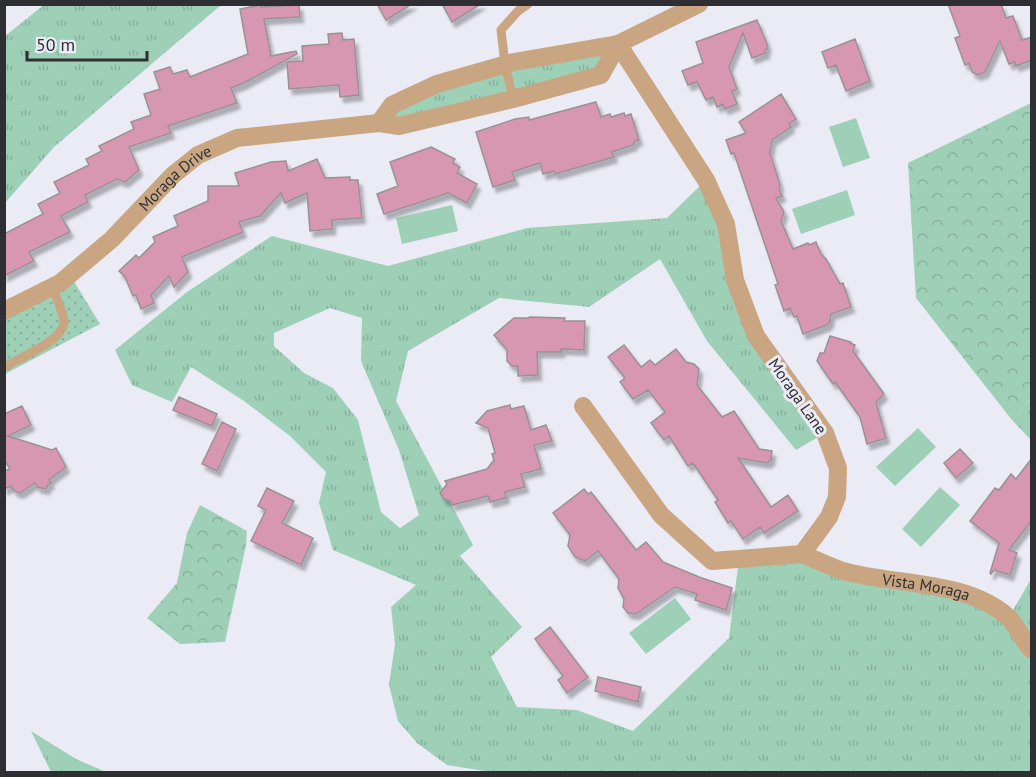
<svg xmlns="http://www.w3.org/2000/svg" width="1036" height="777" viewBox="0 0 1036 777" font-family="'PT Sans',sans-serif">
	<defs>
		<pattern id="grass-tufts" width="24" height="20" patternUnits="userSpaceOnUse" patternTransform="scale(1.5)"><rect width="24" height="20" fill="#9ecfb7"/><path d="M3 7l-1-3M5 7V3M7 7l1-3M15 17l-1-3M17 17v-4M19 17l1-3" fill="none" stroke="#88b29e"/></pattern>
		<pattern id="forest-crowns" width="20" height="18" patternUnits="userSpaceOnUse" patternTransform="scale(1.5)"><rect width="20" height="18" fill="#9ecfb7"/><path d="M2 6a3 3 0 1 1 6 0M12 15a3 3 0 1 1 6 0" fill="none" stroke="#88b29e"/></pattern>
		<pattern id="park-dots" width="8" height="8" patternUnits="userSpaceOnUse" patternTransform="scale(1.5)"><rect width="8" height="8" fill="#9ecfb7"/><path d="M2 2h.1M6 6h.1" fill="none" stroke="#88b29e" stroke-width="1.8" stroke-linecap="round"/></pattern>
		<filter id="shadow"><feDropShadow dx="3.5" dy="5.5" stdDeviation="1.5" flood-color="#0004"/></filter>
	</defs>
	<rect width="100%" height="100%" fill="#eaebf5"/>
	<!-- grass -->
	<path fill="url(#grass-tufts)" fill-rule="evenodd" d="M45,4L221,5L54,147L5,203V36Z
		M618,44L601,75L379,123L437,84Z
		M706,180L756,336L825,433L796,450L707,341L660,259L589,307L499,298L408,351L396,401L473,545L460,556L522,627L491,657L517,707L577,710L633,731L729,638L739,559L802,554L949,590L1009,617L1031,579V772H491L447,765L417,743L398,721L389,685L395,644L391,607L416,585L333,550L319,503L326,472L290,436L244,401L191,367L172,402L132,385L115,350L187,292L272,236L388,266L527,228L667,218ZM330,308L362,318L361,361L399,450L419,515L400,528L381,512L358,420L333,388L304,373L274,346V333Z
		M1031,399V440L1012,420Z
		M31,731L76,759L106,772H51Z"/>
	<!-- forest -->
	<path fill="url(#forest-crowns)" d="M1031,103V399L1012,420L916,298L908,163Z
		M200,505L247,531L246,545L225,642L180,644L147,618L177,583L187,533Z"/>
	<!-- park -->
	<path fill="url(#park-dots)" d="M70,275L100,324L5,374V311Z"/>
	<!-- pitch -->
	<path fill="#9ecfb7" d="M856,118L870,158L843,167L829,127Z
		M847,190L855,215L801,234L792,209Z
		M452,205L458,231L402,244L396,218Z
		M918,428L936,447L895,486L876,467Z
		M940,487L960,505L921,547L902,529Z
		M675,598L691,619L646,654L629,633Z"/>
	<!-- building -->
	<path fill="#d897b1" stroke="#9b9194" stroke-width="1.5" filter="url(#shadow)" d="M377,4H412L386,20Z
		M442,4H481L452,22Z
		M948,4H1001L1006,18L1013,16L1022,40L1032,37V60L1016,66L1015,62L1009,64L1000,41L985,72L978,75L972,72L969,63L965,65L955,38L960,36Z
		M261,5V7L299,5L300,17L264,19L271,56L296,51L297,54L244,83L231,88L237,103L168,126L171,133L129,147L139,170L125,182L117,179L85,195L88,202L61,216L70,232L29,252L34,261L4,276V234L43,214L38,204L60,193L54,182L89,165L86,159L102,151L99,146L134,129L131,122L151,115L144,94L160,89L154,72L170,67L173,74L187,70L190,77L248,54L240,9Z
		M757,20L767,44V49L765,50L766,53L752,58L743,33L729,67L737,89L732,91L737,104L725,109L723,104L717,107L713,97L706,100L697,82L688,85L682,71L703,63L696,42Z
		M342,33L343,40L354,39L359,95L340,97L339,85L289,89L287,62L303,61L302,46L329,44L328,34Z
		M855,39L870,81L846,91L836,65L828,68L822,52Z
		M781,94L796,119L789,124L791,127L772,140L770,153L780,185L779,188L782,196L776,198L784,212L781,221L793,249L808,243L809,245L816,242L821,254L826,259L840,284L843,283L851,307L831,314L830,322L827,325L803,334L797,316L794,317L790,308L784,311L775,285L778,284L764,242L734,153L731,154L726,140L746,133L739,122Z
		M596,102L601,117L610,114L611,117L624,113L625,116L631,114L639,140L635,141L633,145L612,152L614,157L555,174L554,171L543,174L540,163L512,172L515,180L493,187L476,132L515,119L529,117V120Z
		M431,147L455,159L453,163L460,167L457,173L477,184L467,203L448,193L384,214L377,194L398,186L390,162Z
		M317,159L325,178L350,177V180H358L362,218L332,220V229L310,231L307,193L285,203L281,193L260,216L239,222L243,232L182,257L188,272L174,287L169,276L151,295L154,303L141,309L136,295L133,296L125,277L119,271L136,255L139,258L155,242L153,237L178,226L174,216L208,201V186H239L235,173L271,162L286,161L288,171Z
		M530,317L565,318L564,321H585L584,350L561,349V352H537L538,375L518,376V366H512L507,361V350L494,335L514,318H528Z
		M830,336L851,342L850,343L855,345L853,351L884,394L876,402L886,438L867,444L860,417L835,382L833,384L817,361L820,353H824Z
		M624,345L641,367L650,360L655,365L676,349L686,362L694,364L699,369L697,385L722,417L734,411L759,449L772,451L771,460L767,463L738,458L771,507L788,495L798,511L764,533L760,527L743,539L731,521L728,523L715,502L718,500L693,463L688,466L669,436L664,440L651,423L665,412L648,390L633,399L620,382L625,378L608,357Z
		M179,397L217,414L212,426L173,410Z
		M510,405L511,409L524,406L531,430L546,425L552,441L534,445L541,469L521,474L525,487L505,492L506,498L490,502L488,496L452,505L451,501L444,499L440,493L447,484L445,481L487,469L494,460L492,454L495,453L488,428L476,423L487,411Z
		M22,406L31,425L8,436L52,450L56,448L66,467L49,480L51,483L48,485L46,489L37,487L35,483L20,493L14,491L11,486L4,489V471L10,469L4,459V414Z
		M222,422L236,429L217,471L202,464Z
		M960,449L973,463L956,478L944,463Z
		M1032,458V520L1009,550L1017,553L1010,575L994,570L991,574L990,573L999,543L970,521L995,488L999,490L1011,474L1016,479Z
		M267,488L294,501L282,523L313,538L301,565L251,541L266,510L258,506Z
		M584,489L588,494L591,492L636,550L646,542L663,562L699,577L732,588L726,610L695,600L697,594L675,587L636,614L628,613L623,607L624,599L618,588L619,579L599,552L598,551L585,561L575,557L568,546L570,535L553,513Z
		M550,627L588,677L567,693L558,680L563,676L535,639Z
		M598,677L641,687L638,702L595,691Z"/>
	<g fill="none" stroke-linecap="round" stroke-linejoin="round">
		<!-- lane -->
		<path stroke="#c9a681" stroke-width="9" d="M513,99L505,64L501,30L518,11L528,4
			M4,367C20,358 62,341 64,323C64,311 56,298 52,287"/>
		<!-- street -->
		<g stroke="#c9a681" stroke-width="18">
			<path d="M379,123L392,105L437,84L514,62L618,44L699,4"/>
			<path id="s1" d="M4,311L60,283L112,239L173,175L198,155L237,138L379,123L399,126L513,99L601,75L618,44"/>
			<path d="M583,406L661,515L712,561L802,554L829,517L837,497L838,468L825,433L756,336L735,280L726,224L706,180L618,44"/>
			<path id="s2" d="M802,554C814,559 827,565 840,570C893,586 964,579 1007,616C1017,625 1022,640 1032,650"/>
		</g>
	</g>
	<g text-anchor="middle" stroke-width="6" stroke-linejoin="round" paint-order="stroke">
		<!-- street labels -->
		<g font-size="16" fill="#2f2f33" stroke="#eaebf5">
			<text dy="6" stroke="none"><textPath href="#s1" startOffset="219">Moraga Drive</textPath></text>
			<text transform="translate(798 396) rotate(55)" y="6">Moraga Lane</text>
			<text dy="6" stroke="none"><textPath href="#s2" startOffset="129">Vista Moraga</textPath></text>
		</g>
	</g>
	<!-- border -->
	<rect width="1036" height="777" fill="none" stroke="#2f2f33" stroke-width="12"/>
	<!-- scale -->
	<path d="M27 51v9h120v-9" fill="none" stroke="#2f2f33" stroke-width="3"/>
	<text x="36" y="51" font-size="18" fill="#2f2f33" stroke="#eaebf5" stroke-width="4.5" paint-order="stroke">50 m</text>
</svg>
